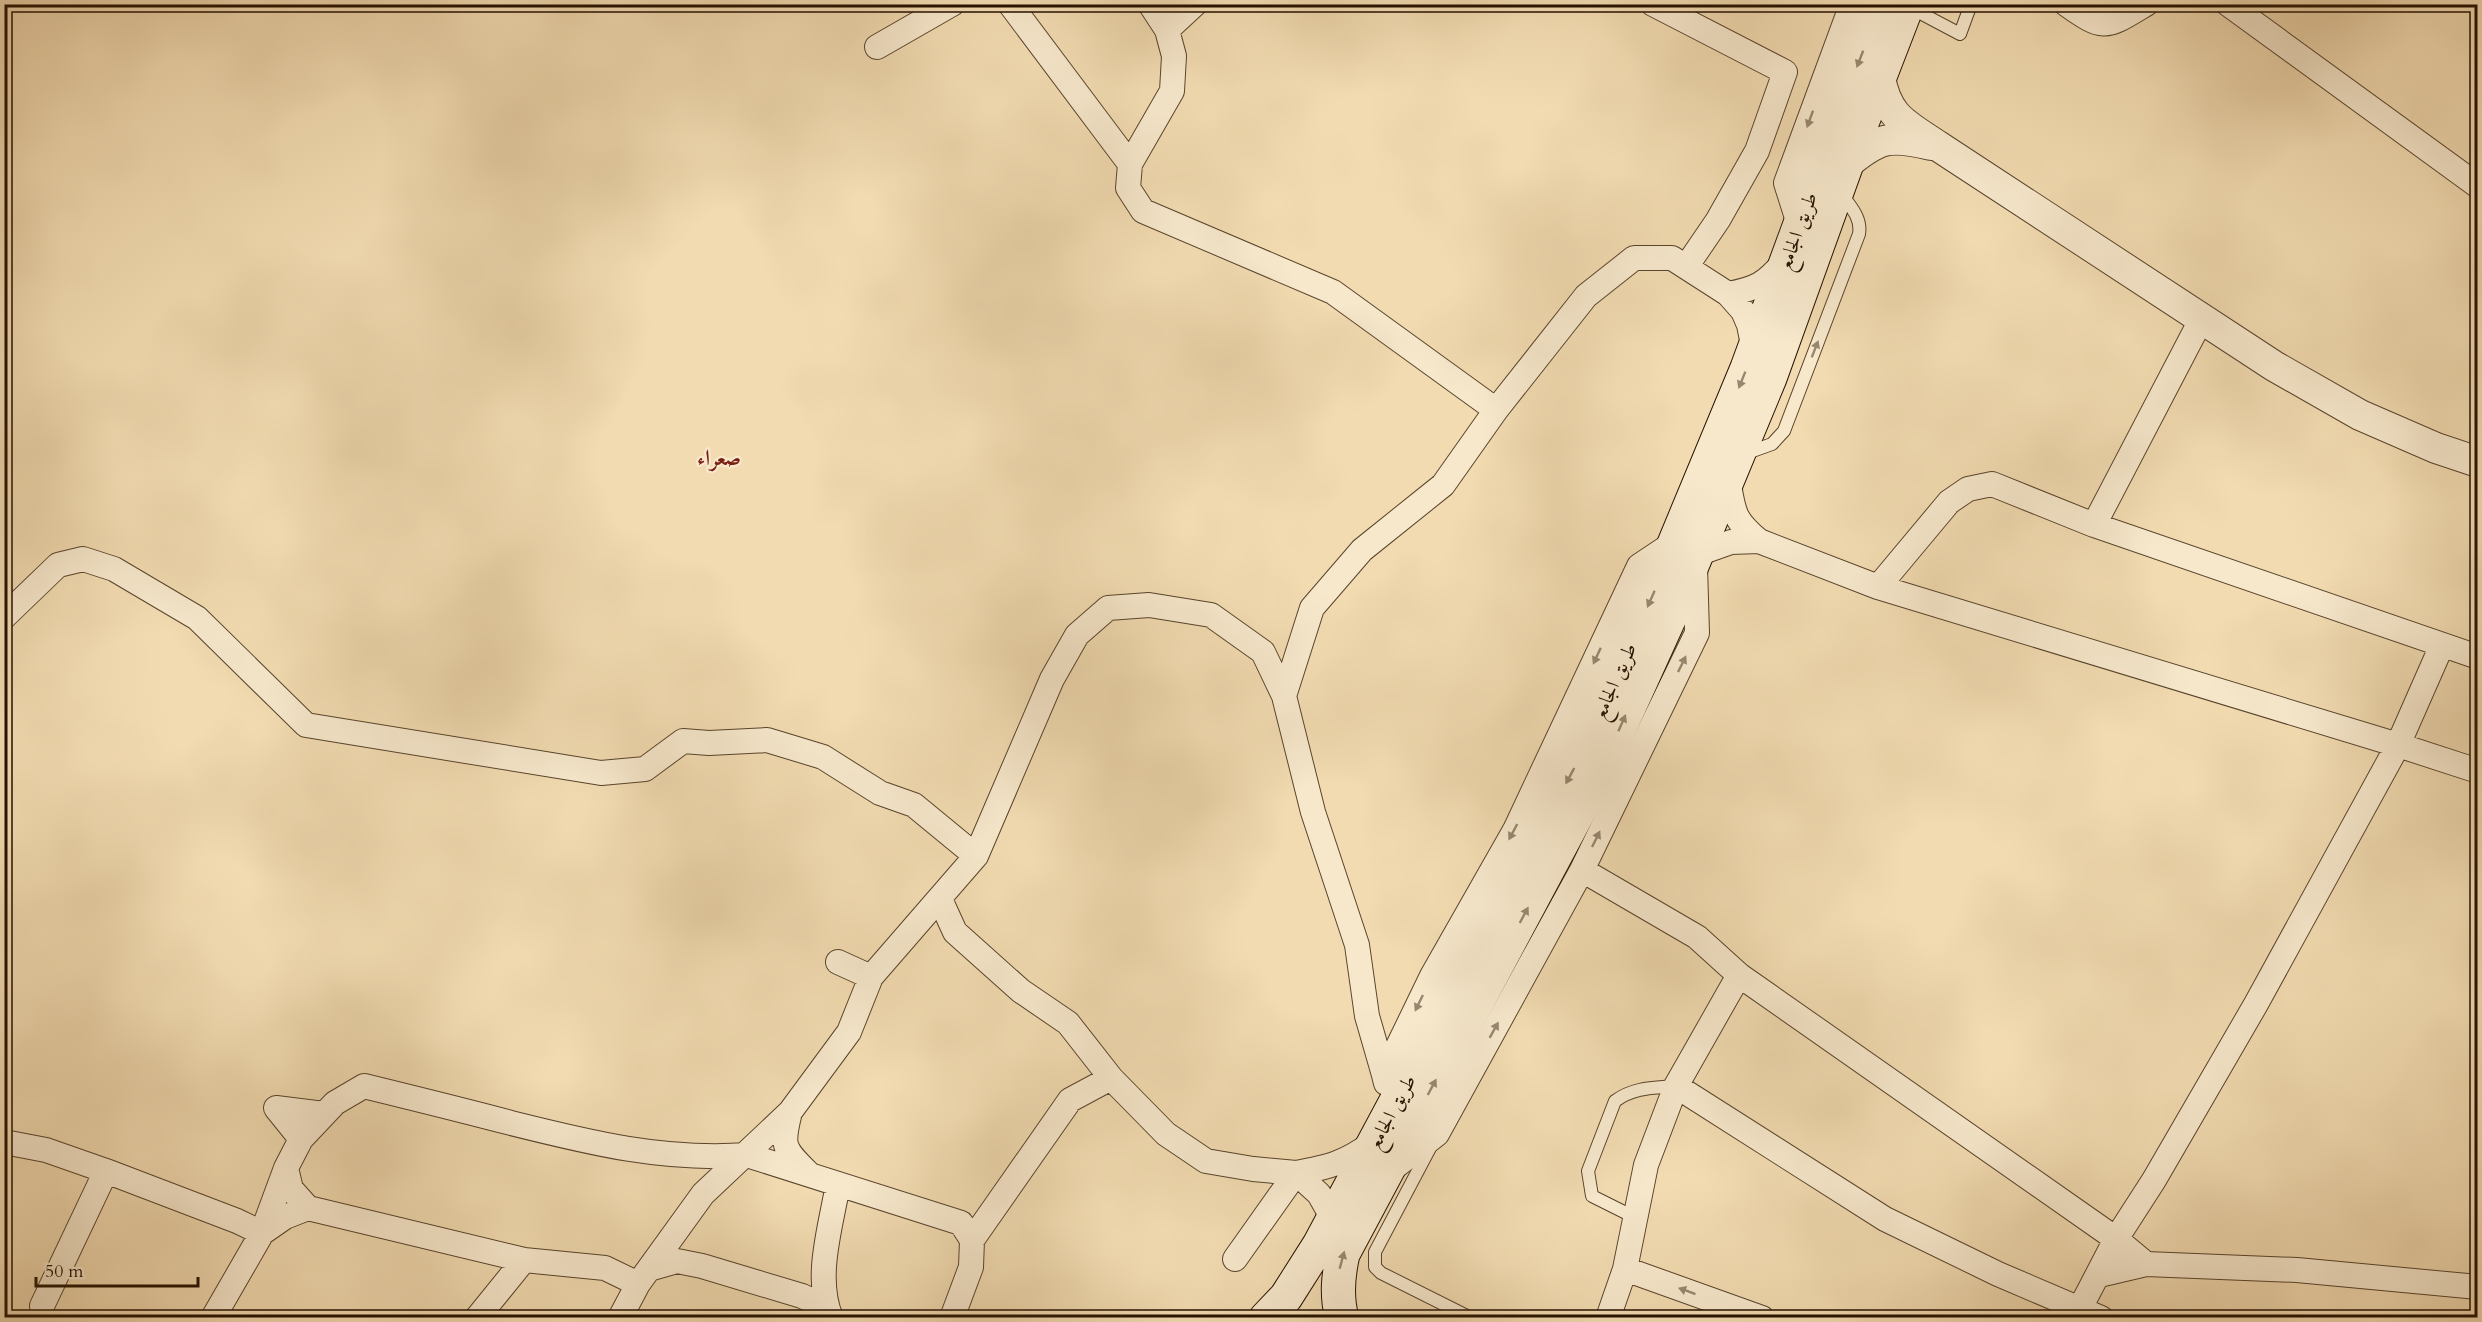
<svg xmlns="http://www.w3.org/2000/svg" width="2482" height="1322" viewBox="0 0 2482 1322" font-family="Cardo,Amiri,serif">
	<rect width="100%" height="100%" fill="#f2dbb1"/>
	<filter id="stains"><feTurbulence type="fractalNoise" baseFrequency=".00333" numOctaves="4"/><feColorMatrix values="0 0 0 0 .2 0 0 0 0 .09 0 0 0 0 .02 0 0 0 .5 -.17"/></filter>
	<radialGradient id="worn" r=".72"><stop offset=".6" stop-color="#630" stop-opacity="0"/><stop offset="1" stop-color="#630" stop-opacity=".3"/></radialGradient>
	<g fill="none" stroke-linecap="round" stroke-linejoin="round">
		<!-- service casing -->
		<g stroke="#58442c" stroke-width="14">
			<path id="service" d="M1909,7L1960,34L1971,4
				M1744,454L1772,444L1784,431L1859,234C1862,217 1849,205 1840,192
				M1431,1146L1375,1252V1267L1381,1273L1471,1318
				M1636,1218L1592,1196L1588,1171L1615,1101C1634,1087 1654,1088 1676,1086"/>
		</g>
		<!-- minor casing -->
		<g stroke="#58442c" stroke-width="26">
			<path id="minor" d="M1010,4L1130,164
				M1150,4L1167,30L1174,56L1172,91L1130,164L1128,188L1143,211L1333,292L1496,410L1586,296L1634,258H1672L1728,294L1743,311L1749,325L1754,350
				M1653,4L1785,72L1757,151L1718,220L1686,267
				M2066,4C2105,32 2106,28 2146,4
				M2228,4L2478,186
				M1167,30L1195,4
				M877,47L952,4
				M1799,224L1786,183L1852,4
				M1728,294C1756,289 1765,284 1784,262
				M2094,525L2202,318
				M1759,541L1878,587L2398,745L2478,771
				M1697,554L1731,542L1759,541C1732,518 1734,512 1728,479
				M1878,587L1949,502L1968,489L1992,484L2094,525L2478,657
				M4,617L58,565L83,559L114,569L197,618L306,725L601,773L645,769L683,741L709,743L767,740L823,757L880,793L914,805L976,856
				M1582,870L1697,937L1739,975L2116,1239L2146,1264
				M940,899L955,932L1021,991L1068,1023L1111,1078L1166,1134L1206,1161L1253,1169L1296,1173L1235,1259
				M838,962L871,977
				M1384,1075L1367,1016L1357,945L1313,812L1284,696L1312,608L1362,550L1443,485L1496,410
				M1386,1083L1384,1075L1432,976L1515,830L1639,566L1675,542
				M1676,1086L1885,1219L1998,1274L2101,1318
				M790,1112C781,1147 783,1148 809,1174
				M301,1139L276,1108L324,1114
				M4,1142L46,1150L106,1171L237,1221L262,1233
				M1392,1169L1437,1134L1582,870L1697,633L1695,566
				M1296,1173C1328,1167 1343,1164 1371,1144
				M1296,1173L1319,1194L1333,1219
				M308,1208L524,1260L605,1268L638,1284
				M262,1233L285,1217L308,1208L291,1189L286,1168
				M972,1240L1070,1100L1111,1078
				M649,1269L677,1261L702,1266L802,1296L826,1307
				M1625,1269L1762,1318
				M2099,1275L2146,1264L2297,1270L2478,1287
				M42,1306L106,1171
				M213,1318L262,1233L286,1168L301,1139L335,1103L364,1086C413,1098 462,1110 511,1123C591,1143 664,1161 747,1155L961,1223L972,1240L971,1267L952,1318
				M477,1318L524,1260
				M620,1318L638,1284L703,1194L790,1112L849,1032L871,977L976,856L1052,679L1077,635L1108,608L1149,605L1211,615L1263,652L1284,696
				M831,1318C814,1277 831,1226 838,1184
				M1608,1318L1625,1269L1646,1165L1676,1086L1739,975
				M2075,1318L2116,1239L2154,1180L2256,1004L2398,745L2442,645"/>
		</g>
		<!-- tertiary casing -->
		<g stroke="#58442c" stroke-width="32">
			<path id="tertiary" d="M1880,77C1887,118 1906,124 1938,146L2274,366L2360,415L2436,448L2478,462
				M1847,164C1879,137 1890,135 1931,145"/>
		</g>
		<!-- secondary casing -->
		<g stroke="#251100" stroke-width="35">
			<path id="secondary" d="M1266,1318L1286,1297L1319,1245L1576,765L1654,592L1747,368L1881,4
				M1342,1318C1336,1296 1338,1276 1343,1254L1598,776L1677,602L1770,378L1857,136L1908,4"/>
		</g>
		<!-- service -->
		<use href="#service" stroke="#f7e8cc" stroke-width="12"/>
		<!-- minor -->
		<use href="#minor" stroke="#f7e8cc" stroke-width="24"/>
		<!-- tertiary -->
		<use href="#tertiary" stroke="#f7e8cc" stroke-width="30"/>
		<!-- secondary -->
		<use href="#secondary" stroke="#f7e8cc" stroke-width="33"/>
	</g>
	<!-- one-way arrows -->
	<defs><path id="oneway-solid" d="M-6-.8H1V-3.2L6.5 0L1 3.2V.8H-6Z" transform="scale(1.5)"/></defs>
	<g fill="#988770">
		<use href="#oneway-solid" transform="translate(1860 59) rotate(111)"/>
		<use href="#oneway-solid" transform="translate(1810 119) rotate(110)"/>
		<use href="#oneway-solid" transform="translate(1815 349) rotate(-69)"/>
		<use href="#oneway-solid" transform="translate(1742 380) rotate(112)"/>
		<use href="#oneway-solid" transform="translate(1651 599) rotate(114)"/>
		<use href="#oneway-solid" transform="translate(1597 656) rotate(115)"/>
		<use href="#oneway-solid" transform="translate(1682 664) rotate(-64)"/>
		<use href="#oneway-solid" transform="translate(1622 723) rotate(-66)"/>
		<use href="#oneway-solid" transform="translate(1570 776) rotate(118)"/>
		<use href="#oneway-solid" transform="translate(1513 832) rotate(118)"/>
		<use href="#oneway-solid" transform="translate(1596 839) rotate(-64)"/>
		<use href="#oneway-solid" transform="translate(1524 915) rotate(-62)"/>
		<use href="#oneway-solid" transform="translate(1419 1003) rotate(116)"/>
		<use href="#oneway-solid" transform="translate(1494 1030) rotate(-61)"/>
		<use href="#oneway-solid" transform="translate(1432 1087) rotate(-62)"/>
		<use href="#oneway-solid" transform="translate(1342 1260) rotate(-75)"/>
		<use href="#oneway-solid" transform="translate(1687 1291) rotate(-160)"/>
	</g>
	<g text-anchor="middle" stroke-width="4.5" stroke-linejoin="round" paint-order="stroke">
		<!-- street labels -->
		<g font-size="20" fill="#251100" stroke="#f7e8cc">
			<text transform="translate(1797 231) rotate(-70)" y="7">طريق الجامع</text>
			<text transform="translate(1614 681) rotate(-66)" y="7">طريق الجامع</text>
			<text transform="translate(1391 1112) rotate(-62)" y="7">طريق الجامع</text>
		</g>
		<!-- quarter labels -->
		<g font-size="22" font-weight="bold" fill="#7a1f14" stroke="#f7e8cc">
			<text x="719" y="465">صعراء</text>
		</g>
	</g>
	<!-- margin -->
	<rect width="2482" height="1322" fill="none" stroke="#f2dbb1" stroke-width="24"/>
	<rect x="6" y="6" width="2470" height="1310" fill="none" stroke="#251100" stroke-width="3"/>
	<rect x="12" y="12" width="2458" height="1298" fill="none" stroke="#251100" stroke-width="1.5"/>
	<!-- scale -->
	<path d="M36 1277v9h162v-9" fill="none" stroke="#251100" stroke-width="3"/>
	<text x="45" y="1277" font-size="18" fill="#251100" stroke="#f7e8cc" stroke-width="4.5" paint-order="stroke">50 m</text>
	<rect width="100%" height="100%" filter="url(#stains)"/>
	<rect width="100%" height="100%" fill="url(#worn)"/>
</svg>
